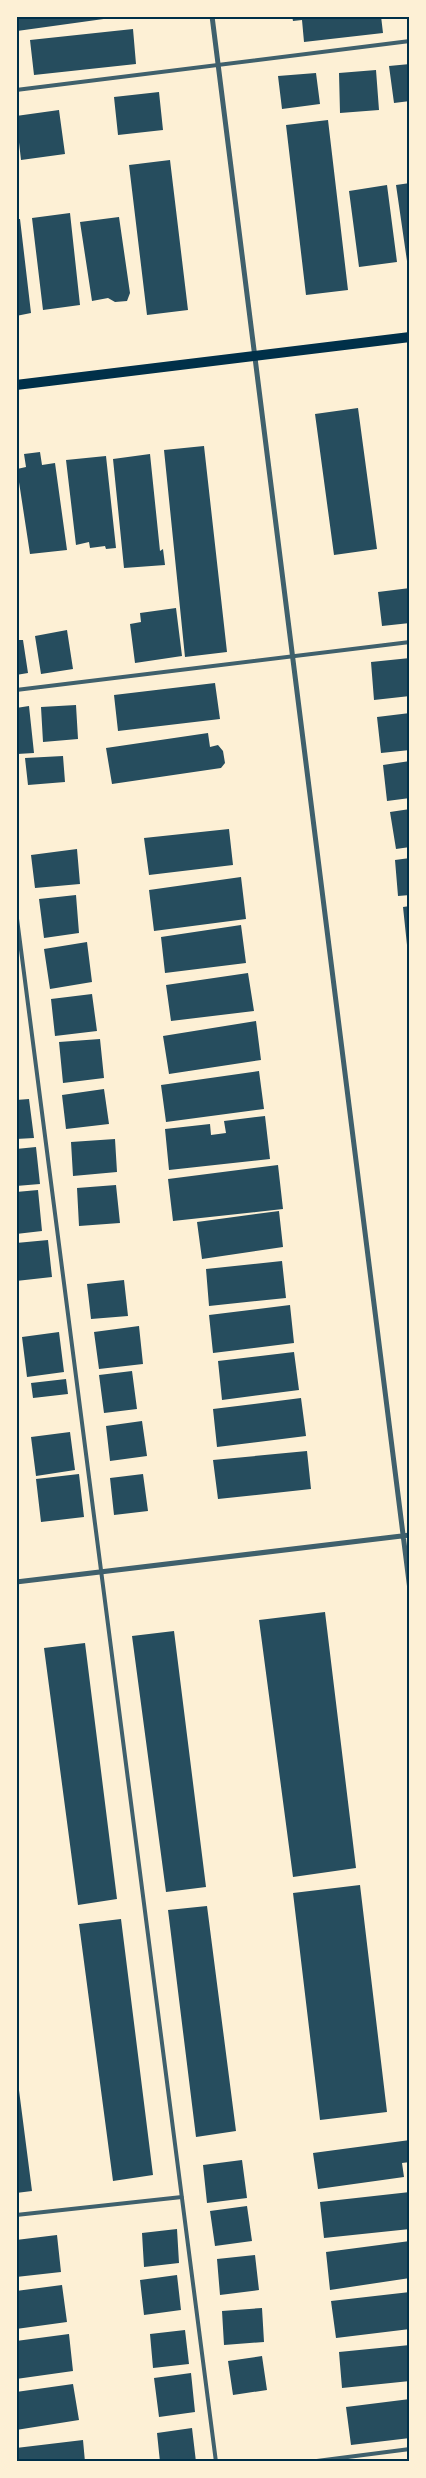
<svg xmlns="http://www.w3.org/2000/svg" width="426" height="2478" viewBox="0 0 426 2478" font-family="'Exo 2',sans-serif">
	<rect width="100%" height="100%" fill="#fdf0d5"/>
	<!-- building -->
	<path fill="#264d5e" d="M16,16H118V17L17,31Z
		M292,16H381L383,33L304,42L302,20L293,21Z
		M133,29L136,64L34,75L30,40Z
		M410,64V101L394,103L389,66Z
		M376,70L379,110L340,113L339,73Z
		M316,73L320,104L282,109L278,76Z
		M159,92L163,130L118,135L114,97Z
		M59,110L65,154L21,160L16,116Z
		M328,120L348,290L306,295L286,125Z
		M170,160L188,310L147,315L129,165Z
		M410,183V260L407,261L396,185Z
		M387,185L397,262L359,267L349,191Z
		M70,213L80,305L43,310L32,218Z
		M119,217L130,293L127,301L115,302L108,298L92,301L80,222Z
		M16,219H20L31,313L16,316Z
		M358,408L377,549L334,555L315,414Z
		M204,446L227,652L185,657L164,450Z
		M40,452L42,465L55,463L67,550L30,554L17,469L26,467L24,454Z
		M150,454L160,551L163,549L165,565L124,568L113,459Z
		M106,456L116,548L106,549L105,546L90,548L89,542L76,545L66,460Z
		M410,588V623L382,626L378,592Z
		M176,608L182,656L135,663L130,624L141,622L140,613Z
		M67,630L73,669L41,674L35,636Z
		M16,640H23L28,673L16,675Z
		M410,658V696L374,700L371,662Z
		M215,683L220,719L118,731L114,695Z
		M76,705L78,739L43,742L41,707Z
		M29,706L34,753L17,754L16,708Z
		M410,713V750L381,753L377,717Z
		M208,733L210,747L218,745L223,751L225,763L221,768L112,784L106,748Z
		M63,756L65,782L28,785L25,758Z
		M410,761V798L387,801L383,765Z
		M410,809V847L396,849L390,812Z
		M229,829L233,865L149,875L144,838Z
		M77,849L80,884L35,888L31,855Z
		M410,858V895L398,896L395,860Z
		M241,877L246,919L154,931L149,890Z
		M76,895L79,933L44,938L39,899Z
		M410,906V945H407L403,907Z
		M241,925L246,963L165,973L161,937Z
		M87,942L92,982L50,989L44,949Z
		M248,973L254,1011L171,1021L166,985Z
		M92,994L97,1031L55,1036L51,999Z
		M256,1021L261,1060L169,1074L163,1036Z
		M100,1039L104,1078L63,1083L59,1042Z
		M259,1071L264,1109L166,1122L161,1085Z
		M104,1089L109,1124L66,1129L62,1095Z
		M29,1099L34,1138L16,1139V1100Z
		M265,1116L270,1159L169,1170L165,1129L210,1124L211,1135L226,1133L224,1121Z
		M115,1139L117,1172L73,1176L71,1142Z
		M36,1147L40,1184L16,1186V1149Z
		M278,1165L283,1209L173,1221L168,1179Z
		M116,1185L120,1223L79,1226L77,1188Z
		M38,1190L42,1231L16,1234V1192Z
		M279,1211L283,1247L202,1259L197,1222Z
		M48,1240L52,1277L16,1281V1243Z
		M282,1261L286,1298L209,1306L206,1269Z
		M124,1280L128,1316L91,1319L87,1284Z
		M290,1305L294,1343L213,1353L209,1315Z
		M139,1326L143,1364L99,1369L94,1332Z
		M59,1332L64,1372L27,1377L22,1337Z
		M294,1352L299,1390L222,1400L218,1361Z
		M132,1371L137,1409L104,1413L99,1375Z
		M66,1379L68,1394L33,1398L31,1383Z
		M301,1398L306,1436L217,1447L213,1409Z
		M142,1421L147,1456L110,1461L106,1426Z
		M70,1432L75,1470L36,1476L31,1437Z
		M307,1451L311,1489L218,1499L213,1460Z
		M79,1474L84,1517L41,1522L36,1479Z
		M143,1474L148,1511L114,1515L110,1478Z
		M325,1612L356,1868L293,1877L259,1620Z
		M174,1631L206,1887L166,1892L132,1636Z
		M85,1643L117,1899L78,1905L44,1648Z
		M360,1885L387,2112L320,2120L293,1893Z
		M207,1906L236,2131L196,2137L168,1910Z
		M121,1919L153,2175L113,2181L79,1924Z
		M16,2067L32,2191L16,2193Z
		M410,2140V2162L402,2163L404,2177L318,2189L313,2153Z
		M242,2160L247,2198L207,2203L203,2165Z
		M410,2192V2229L324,2238L320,2202Z
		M247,2206L252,2241L215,2246L210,2211Z
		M177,2229L179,2263L144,2267L142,2233Z
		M57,2235L61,2272L16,2277V2240Z
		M410,2241V2278L330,2290L326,2252Z
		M255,2255L259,2290L220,2295L217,2259Z
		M177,2275L181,2310L144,2315L140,2280Z
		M62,2285L67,2322L16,2329V2291Z
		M410,2292V2329L336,2338L331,2301Z
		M262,2308L264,2342L224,2345L222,2311Z
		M185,2330L189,2364L153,2368L150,2334Z
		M69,2334L73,2371L16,2379V2341Z
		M410,2345V2381L342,2388L339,2352Z
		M262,2356L267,2390L233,2395L228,2361Z
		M191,2373L195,2412L159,2417L154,2378Z
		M73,2384L79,2420L16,2430V2392Z
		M410,2399V2438L351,2445L346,2407Z
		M192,2428L196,2462H160L157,2433Z
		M83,2440L85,2462H16V2448Z"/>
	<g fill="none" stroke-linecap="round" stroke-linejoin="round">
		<!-- service -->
		<path stroke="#3f606c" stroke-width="4" d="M16,90L410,41
			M16,690L410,642
			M16,911L216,2462
			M16,2215L182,2197
			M309,2462L410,2449"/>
		<!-- minor -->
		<path stroke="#3f606c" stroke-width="5" d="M212,16L410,1590
			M16,1582L410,1535"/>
		<!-- secondary -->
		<path stroke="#003049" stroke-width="10" d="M16,385L410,337"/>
	</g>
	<!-- border -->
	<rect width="426" height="2478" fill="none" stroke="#fdf0d5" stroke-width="35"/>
	<rect x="18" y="18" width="390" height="2442" fill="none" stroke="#003049" stroke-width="2"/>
</svg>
